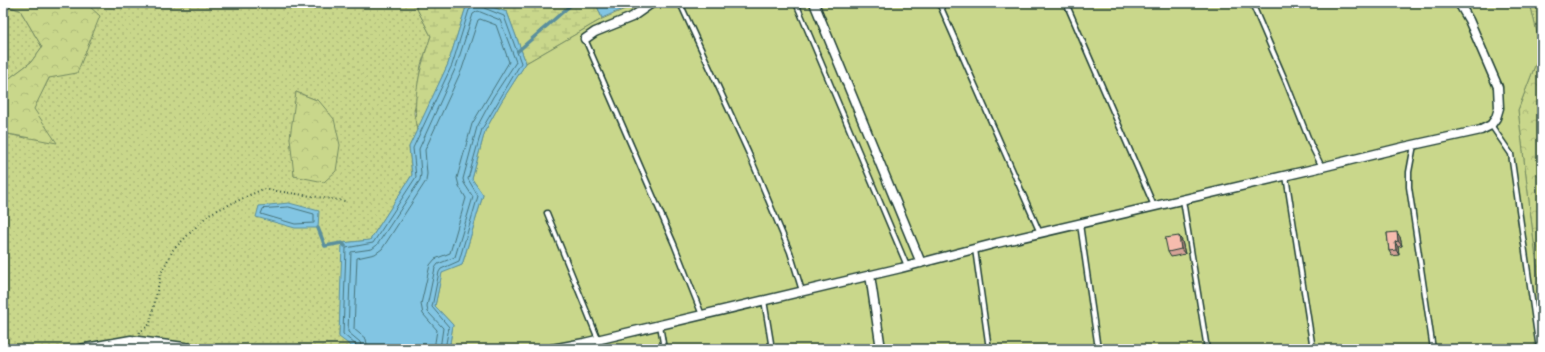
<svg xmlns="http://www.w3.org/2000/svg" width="1545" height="352" viewBox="0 0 1545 352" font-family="'Balsamiq Sans',sans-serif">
	<defs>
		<pattern id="grass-dots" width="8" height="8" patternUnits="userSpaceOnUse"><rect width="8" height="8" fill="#c9d78b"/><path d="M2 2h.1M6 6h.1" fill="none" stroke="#acb979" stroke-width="1.8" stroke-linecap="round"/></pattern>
		<pattern id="forest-crowns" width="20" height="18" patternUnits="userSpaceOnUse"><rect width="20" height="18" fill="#c9d78b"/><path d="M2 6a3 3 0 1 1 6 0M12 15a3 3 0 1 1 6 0" fill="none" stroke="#acb979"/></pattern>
		<pattern id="wetland-marsh" width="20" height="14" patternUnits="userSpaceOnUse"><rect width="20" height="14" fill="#c9d78b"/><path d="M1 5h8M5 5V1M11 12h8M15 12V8" fill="none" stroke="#acb979"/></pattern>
	</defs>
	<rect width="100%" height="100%" fill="#fff"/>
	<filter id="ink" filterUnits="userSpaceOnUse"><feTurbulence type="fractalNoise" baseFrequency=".025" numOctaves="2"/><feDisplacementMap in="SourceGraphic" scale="8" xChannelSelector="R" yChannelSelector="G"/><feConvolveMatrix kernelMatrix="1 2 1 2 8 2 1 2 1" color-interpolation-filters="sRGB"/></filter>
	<g filter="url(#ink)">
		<!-- grass -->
		<path fill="url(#grass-dots)" stroke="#748a60" fill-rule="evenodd" d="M89,3H414L431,36L421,65L414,113L417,131L409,147L412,175L370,240L343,243L339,336L355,349H3V133L26,138L33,109ZM296,92L319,101L309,178L294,176Z
			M3,5L20,10L42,47L31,62L3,83Z"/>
		<!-- forest -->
		<path fill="url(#forest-crowns)" stroke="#748a60" d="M3,3H89L88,5L100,16L77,73L49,78L34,109L57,143L3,133V83L31,62L42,47L20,10L3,5Z
			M1530,3H1542V309L1518,110L1541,50Z
			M296,92L319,101L334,119L340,145L336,171L324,182L294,176L290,138Z"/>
		<!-- wetland -->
		<path fill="url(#wetland-marsh)" stroke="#748a60" d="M414,3H476L466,7L448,64L417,131C412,98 420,67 431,36Z
			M480,3H596L602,19L526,63L507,12Z"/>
		<!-- garden -->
		<path fill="#c9d78b" stroke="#748a60" d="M634,3H1530L1541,50L1518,110L1542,309V349H449L453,325L435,306L442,272L462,265L483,195L472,179L485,131L501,102L526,63L602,19L632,6Z"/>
		<!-- water -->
		<path fill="#82c5e3" stroke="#5a8f9d" d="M476,3H480L507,12L526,63L501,102L485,131L472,179L483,195L462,265L442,273L435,306L453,325L449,349H355L339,337L342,243L370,240L412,175L409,147L448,64L466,7Z
			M596,3H634L632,5L602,18Z
			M289,203L319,211L318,228H295L256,217L259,206Z"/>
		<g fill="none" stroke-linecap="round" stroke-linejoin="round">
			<!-- shore -->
			<path stroke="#47737a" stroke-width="1" d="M289,207L314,214V223L295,224L261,214L263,209Z
				M357,349L356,345L343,334L346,248L373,243L416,177L413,148L452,65L469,10L474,7L475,3
				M362,349L360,342L348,332L351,252L372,249L377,245L420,180L421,174L419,149L456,67L473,14L478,11L500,20L516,62L493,97L477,127L463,179L464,183L473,197L455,257L438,264L435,268L427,306L428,312L443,328L440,349
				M368,349L366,339L354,329L357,258L375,254L382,249L426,181L427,174L425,150L462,69L478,20L480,19L496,25L509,62L472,124L457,178L459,186L466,198L450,253L435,259L430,265L421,304L423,314L437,330L434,349
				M445,349L449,327L432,307L439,272L441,269L459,261L478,196L468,179L482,129L521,63L504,16L484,8L481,3"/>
			<!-- stream -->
			<path stroke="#5a8f9d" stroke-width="3.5" d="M518,51L573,3
				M318,228L325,246L342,243L345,246"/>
			<!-- lane casing -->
			<g stroke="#1f3d34" stroke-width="7">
				<path id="lane" d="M680,3L749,154L790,252L802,291
					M796,3L907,266
					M939,3L1040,233
					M1066,3L1154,206
					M1252,3L1286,82L1311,145L1322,167
					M585,39L674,244L702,315
					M1491,125L1511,154L1539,349
					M1414,145L1409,172V187L1433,349
					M1286,176L1313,349
					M1183,200L1207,349
					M547,213L598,339
					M1080,224L1098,349
					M975,249L989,349
					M764,300L772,349
					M660,325L664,349"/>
			</g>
			<!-- street casing -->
			<g stroke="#1f3d34" stroke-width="11">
				<path id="street" d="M814,3L921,263
					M585,39L595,32L632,17L652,3
					M870,275L881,349
					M80,349L131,340L199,349
					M552,349L584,343L901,268L997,243L1318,168L1404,147L1481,130L1491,125L1496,118L1499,108L1498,87L1469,20L1459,3"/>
			</g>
			<!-- path -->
			<path stroke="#1f3d34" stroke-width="2" stroke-dasharray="1 3" stroke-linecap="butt" d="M139,333L150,324L161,273L173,250L209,214L263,189L345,201"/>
			<!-- lane -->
			<use href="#lane" stroke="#fff" stroke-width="4"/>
			<!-- street -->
			<use href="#street" stroke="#fff" stroke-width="8"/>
		</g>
		<!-- wall -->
		<path fill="#d4a296" stroke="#1f3d34" d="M1387,233L1400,237L1402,246L1398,247L1399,255L1392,256L1389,251Z
			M1179,236L1182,241L1185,254L1171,257L1168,252Z"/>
		<!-- shaded-wall -->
		<path fill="#ac847a" stroke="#1f3d34" d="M1397,232L1400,237L1402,246L1398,241Z
			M1179,236L1182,241L1185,254L1181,249Z
			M1395,242L1398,247L1399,255L1396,250Z"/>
		<!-- building -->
		<path fill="#f6bcae" stroke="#1f3d34" d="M1397,232L1398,241L1395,242L1396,250L1389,251L1387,233Z
			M1179,236L1181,249L1168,252L1165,238Z
			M1088,347V349H1076V348Z"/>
	</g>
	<!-- margin -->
	<rect width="1545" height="352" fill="none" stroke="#fff" stroke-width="16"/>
	<rect x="8" y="8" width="1529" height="336" fill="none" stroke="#1f3d34" stroke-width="1.5" filter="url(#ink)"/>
</svg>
